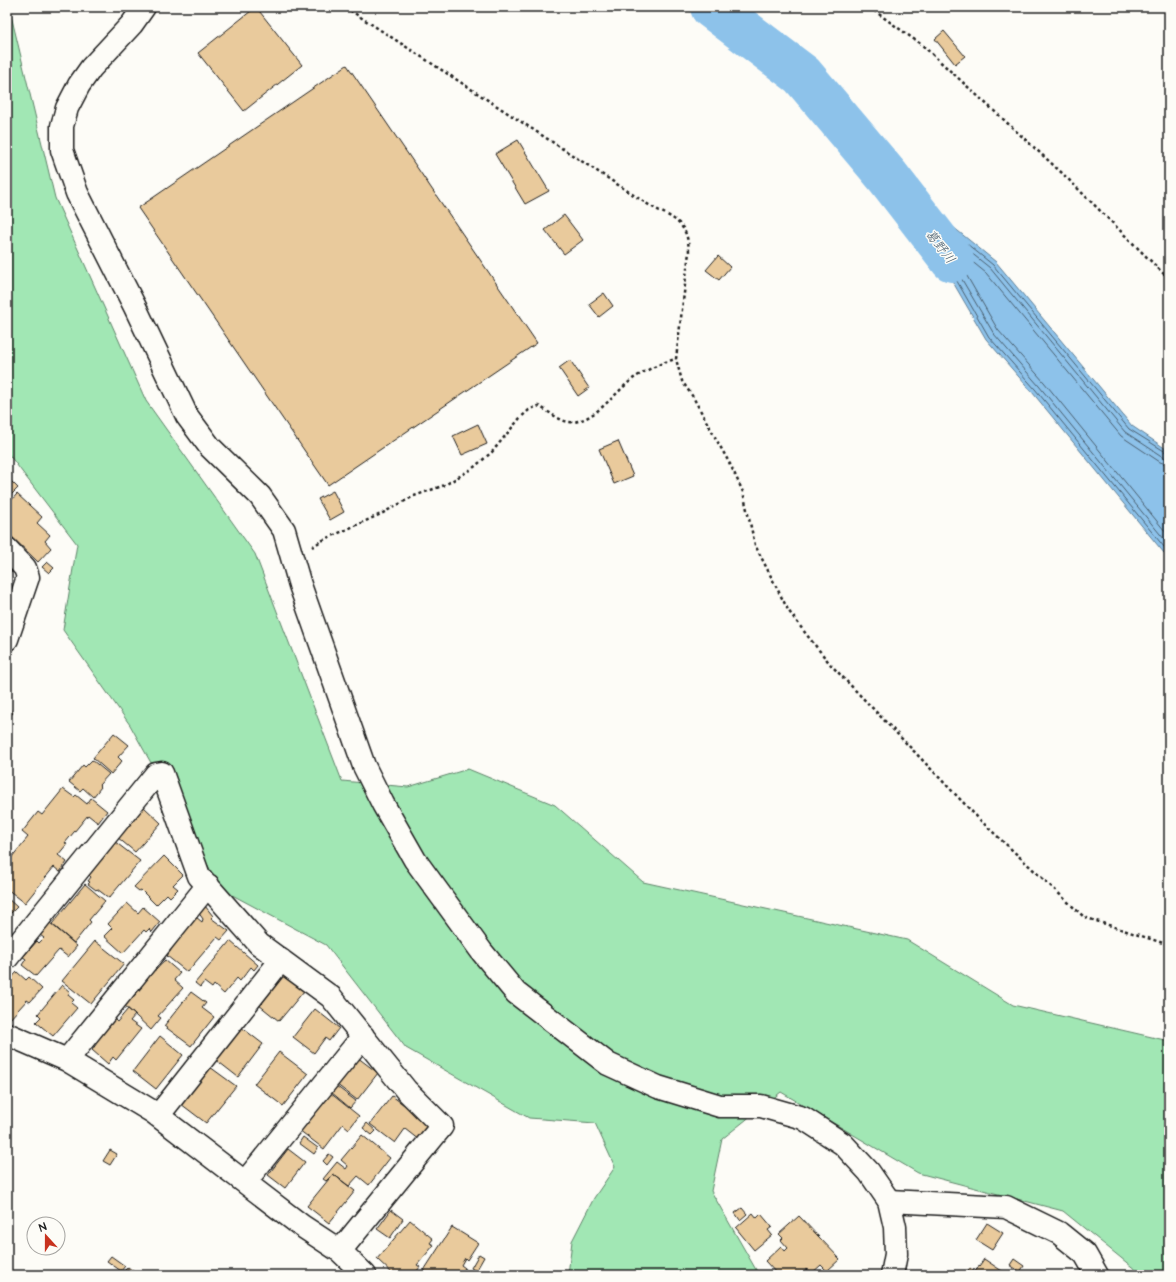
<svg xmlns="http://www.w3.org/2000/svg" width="1176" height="1282" viewBox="0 0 1176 1282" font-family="'Architects Daughter','Klee One',sans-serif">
	<rect width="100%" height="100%" fill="#fdfcf7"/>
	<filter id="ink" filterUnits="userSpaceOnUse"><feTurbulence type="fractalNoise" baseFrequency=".025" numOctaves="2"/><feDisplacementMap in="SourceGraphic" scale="8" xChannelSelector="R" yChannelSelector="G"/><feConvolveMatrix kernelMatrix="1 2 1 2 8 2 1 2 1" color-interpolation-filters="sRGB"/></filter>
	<g filter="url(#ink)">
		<!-- green -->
		<path fill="#a1e7b4" stroke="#5e8268" d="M7,7H9L55,198L146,401L255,554L342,781L408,787L468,769L555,805L643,882L907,940L1013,1005L1169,1041V1275H1142L1063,1211L918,1173L781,1092L722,1139L711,1191L759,1275H568L572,1241L594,1198L615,1167L595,1123L529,1118L406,1048L326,945L221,889L130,725L63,630L77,544L7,452Z"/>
		<!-- water -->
		<path fill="#8dc2ea" stroke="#608098" d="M931,209L996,262L1132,426L1169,451V559L1032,392L986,339L947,272L909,225V213Z"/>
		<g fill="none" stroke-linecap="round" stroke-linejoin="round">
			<!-- shore -->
			<path stroke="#495e6e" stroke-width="1" d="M1169,454L1129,429L993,265L930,214L913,217V224L950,269L989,337L1035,389L1169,553
				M1169,459L1163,457L1125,432L990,268L929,219L920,221L919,224L954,266L994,334L1039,386L1169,545
				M1169,465L1160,462L1121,436L986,273L948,242H945V245L960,264L998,330L1044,382L1169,536"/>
			<!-- river -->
			<path stroke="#8dc2ea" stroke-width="44" d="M712,7L802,75L888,177L952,260"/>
		</g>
		<!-- building -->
		<path fill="#e9ca9c" stroke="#1c1c1c" d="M256,7L302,65L244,111L198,53Z
			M944,31L965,56L955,64L935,39Z
			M347,65L537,343L328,485L138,208Z
			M518,140L549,191L525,204L495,154Z
			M564,215L583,240L564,254L545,230Z
			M718,256L730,267L719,280L706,270Z
			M604,293L613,306L599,317L589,304Z
			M570,360L589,388L578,396L559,368Z
			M478,424L487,444L462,455L453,436Z
			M618,441L633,476L614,484L599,449Z
			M7,477L18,488L11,495L7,491Z
			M333,491L344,512L330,520L318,499Z
			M17,494L42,517L37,523L50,535L45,541L51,548L38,562L7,532V505Z
			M47,562L54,568L49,573L42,567Z
			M7,706L13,713L7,719Z
			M114,733L129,745L118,757L122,761L111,774L93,758Z
			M92,760L109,774L99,785L101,787L93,797L83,788L80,791L69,782L83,765L85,767Z
			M63,789L74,797L76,795L87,804L91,798L107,811L98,823L88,815L65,843L67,844L58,855L67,862L60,872L54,867L25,903L7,889V863L28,837L22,832L38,812L42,815Z
			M144,807L161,823L135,852L117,837Z
			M114,841L140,861L109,898L97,889L96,890L88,884L90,882L88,881L91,877L89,875Z
			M164,856L183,875L173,885L178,889L170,897L167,894L156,905L141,890L139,891L134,887Z
			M85,884L105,901L89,920L91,922L74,943L52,924Z
			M7,898L17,907L7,917Z
			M127,903L138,913L143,907L160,922L152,932L149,929L146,932L144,930L123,953L104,936L112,928L108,924Z
			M205,906L213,916L211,918L229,931L221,940L217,937L187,972L167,956L171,950L169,948L196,917L202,922L203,919L198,912Z
			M50,923L77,946L68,957L59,950L36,976L22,965L26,959L23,957L37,941L39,943L44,938L40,935Z
			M95,941L124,964L91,1004L62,981Z
			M230,941L258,965L254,970L251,967L240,981L237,978L224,994L214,985L212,988L204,982L200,987L195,983Z
			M165,960L180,973L174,980L183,988L158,1016L161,1018L151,1030L123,1004L132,994L134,996L142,987L140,985L154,969L156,970Z
			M17,972L26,980L29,977L42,989L30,1002L27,1000L9,1020L7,1018V983Z
			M284,975L304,991L279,1021L259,1005Z
			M62,985L70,992L68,995L74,1000L71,1003L77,1008L53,1036L36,1022L41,1017L38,1014Z
			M191,992L206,1003L202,1008L214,1017L191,1046L164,1026Z
			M128,1009L135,1015L130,1021L141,1029L116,1060L113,1057L108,1064L92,1050L97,1043L95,1041L104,1030L114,1019L117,1022Z
			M315,1009L339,1028L329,1041L325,1038L314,1053L293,1037Z
			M241,1027L263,1044L238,1077L215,1059Z
			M160,1036L183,1055L156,1089L133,1071Z
			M279,1052L308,1074L283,1106L254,1084Z
			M357,1057L378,1073L357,1100L336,1084Z
			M210,1067L236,1086L206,1123L181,1104Z
			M336,1086L356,1101L350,1108L331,1092Z
			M329,1092L359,1116L349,1129L343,1124L324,1149L299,1130Z
			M392,1096L431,1125L419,1140L405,1129L395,1143L370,1124Z
			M367,1123L376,1131L372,1135L363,1128Z
			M362,1135L390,1158L369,1185L358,1176L349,1186L333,1174L326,1181L323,1179L337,1162L346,1169L348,1166L341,1160Z
			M303,1137L318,1148L314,1154L299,1143Z
			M288,1149L305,1162L285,1188L268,1175Z
			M110,1150L117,1154L110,1165L103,1161Z
			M329,1154L333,1157L327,1165L323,1161Z
			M333,1174L355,1191L329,1223L307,1206Z
			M742,1208L747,1214L740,1220L735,1213Z
			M391,1210L403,1219L390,1238L377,1229Z
			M753,1213L757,1218L761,1214L772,1227L768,1230L772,1235L754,1250L736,1228Z
			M799,1216L840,1259L827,1271L821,1265L811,1274L806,1269L805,1275H778L765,1261L781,1246L785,1251L788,1248L781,1240L783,1238L779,1234Z
			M410,1220L433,1239L430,1243L434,1245L417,1265L420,1267L414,1275H394L377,1259Z
			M987,1223L1003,1233L992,1250L976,1240Z
			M452,1227L478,1243L467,1260L465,1258L461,1265L465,1268L460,1275H421Z
			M479,1254L484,1257L476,1271L471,1268Z
			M111,1256L125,1266L121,1271L107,1261Z
			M984,1259L1008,1275H966L970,1268L975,1272Z
			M1014,1259L1024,1266L1020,1272L1010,1265Z
			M128,1267L138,1275H129L124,1271Z"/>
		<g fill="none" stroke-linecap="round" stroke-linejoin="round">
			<!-- street casing -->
			<g stroke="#1c1c1c" stroke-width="25">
				<path id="street" d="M7,549L25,568L28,577L7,639
					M7,958L156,774L162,773L199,876L259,944L331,997L406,1090L442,1126L340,1251
					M7,1034L67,1060L153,1112L302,1226L340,1251L365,1275
					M67,1060L208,885
					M158,1116L281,960
					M245,1182L363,1036
					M889,1201L1006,1207L1059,1233L1085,1254L1097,1275"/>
			</g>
			<!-- secondary casing -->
			<g stroke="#1c1c1c" stroke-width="25">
				<path id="secondary" d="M144,7L132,24L91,68L79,85L67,108L62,126V150L77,193L135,307L187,416L210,447L260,496L284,530L300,585L364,766L383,804L415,860L482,952L516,993L608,1064L658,1087L720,1106H761L803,1118L843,1144L869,1172L889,1201L895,1227L896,1254L892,1275"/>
			</g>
			<!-- path -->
			<path stroke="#1c1c1c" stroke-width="2.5" stroke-dasharray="3 3" stroke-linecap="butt" d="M345,7L652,207C675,219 688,223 689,252L676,359L682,381L693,397L731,466L743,492L755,545L788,610L806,634L831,665L981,821L1084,917L1169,945
				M869,7L922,45L1062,173L1169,279
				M312,547L321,541L381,514L414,496L445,485L473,468L492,452L520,418L529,410L538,406C549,411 562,424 574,422C598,418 615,392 634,378C645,371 662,362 676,359"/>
			<!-- street -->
			<use href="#street" stroke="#fdfcf7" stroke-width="22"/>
			<!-- secondary -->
			<use href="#secondary" stroke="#fdfcf7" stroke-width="22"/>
		</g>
	</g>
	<g text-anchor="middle" stroke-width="3" stroke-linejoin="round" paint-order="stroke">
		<!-- water labels -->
		<g font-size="13" font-style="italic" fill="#495e6e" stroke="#fdfcf7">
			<text transform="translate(941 246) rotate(52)" y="5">葛野川</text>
		</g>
	</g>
	<!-- margin -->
	<rect width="1176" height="1282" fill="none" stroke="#fdfcf7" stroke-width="24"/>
	<rect x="12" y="12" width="1152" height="1258" fill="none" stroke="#1c1c1c" stroke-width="1.5" filter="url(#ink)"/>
	<!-- north arrow -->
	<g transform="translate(46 1236) rotate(339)"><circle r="19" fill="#fdfcf7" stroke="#a3a29f"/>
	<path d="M0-3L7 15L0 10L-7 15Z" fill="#c8321e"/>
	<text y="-6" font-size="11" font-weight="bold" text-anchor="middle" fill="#1c1c1c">N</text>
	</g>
</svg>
